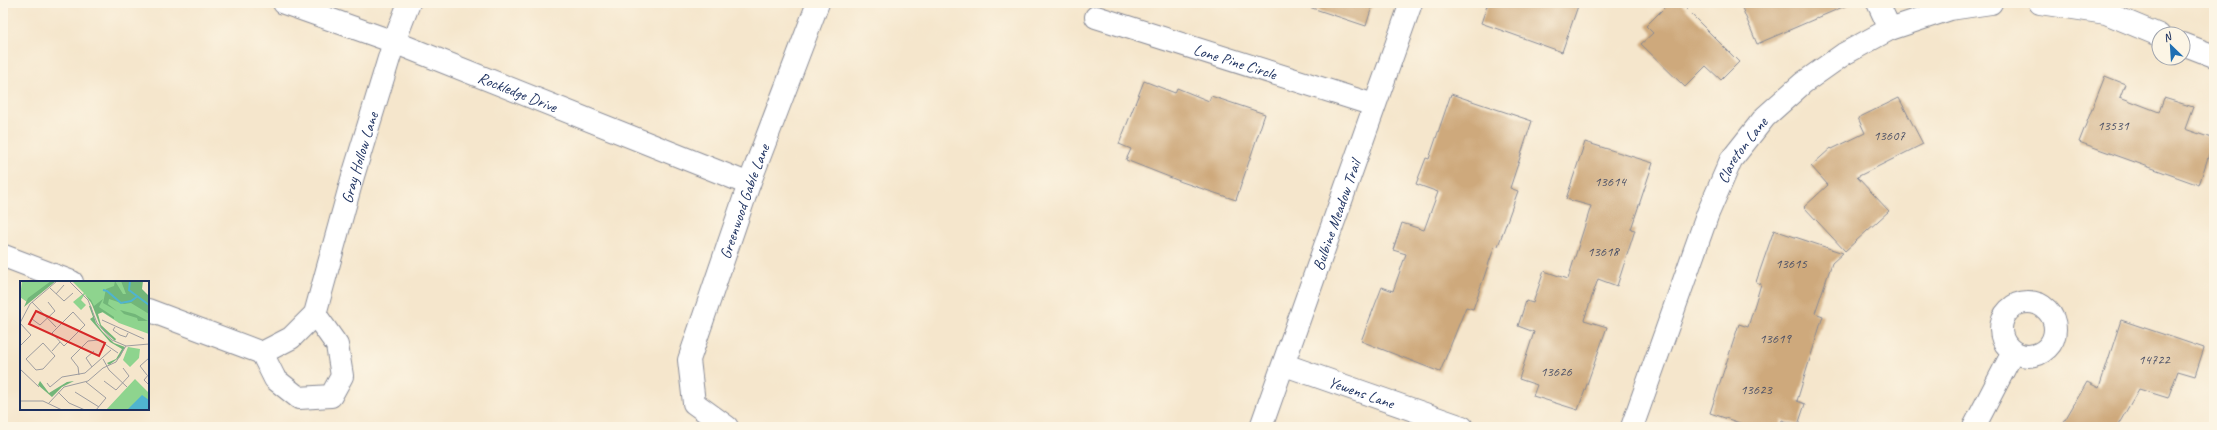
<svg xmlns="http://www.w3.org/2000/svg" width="2217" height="430" viewBox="0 0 2217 430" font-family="Caveat,sans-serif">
	<rect width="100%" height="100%" fill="#fcf5e5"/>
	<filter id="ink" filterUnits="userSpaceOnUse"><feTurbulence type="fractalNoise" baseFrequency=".025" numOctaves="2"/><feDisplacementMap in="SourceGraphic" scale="8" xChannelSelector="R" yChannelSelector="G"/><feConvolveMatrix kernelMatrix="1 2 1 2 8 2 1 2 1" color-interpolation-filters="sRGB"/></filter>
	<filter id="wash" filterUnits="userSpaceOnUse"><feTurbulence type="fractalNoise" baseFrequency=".012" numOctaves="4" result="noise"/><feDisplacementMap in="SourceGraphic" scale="16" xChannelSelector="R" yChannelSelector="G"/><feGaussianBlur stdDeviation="0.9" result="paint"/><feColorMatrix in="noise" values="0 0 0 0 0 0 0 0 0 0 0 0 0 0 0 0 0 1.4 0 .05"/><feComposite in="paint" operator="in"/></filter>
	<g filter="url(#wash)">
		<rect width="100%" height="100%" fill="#f5e6cc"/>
		<g id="blocks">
			<!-- building -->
			<path fill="#cea97b" d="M1310,3H1373L1366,26L1309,7Z
				M1488,3H1579L1562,52L1481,23Z
				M1669,3H1680L1739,62L1721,80L1706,66L1685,87L1641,44L1653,33L1646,26Z
				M1740,3H1852L1757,44Z
				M2105,76L2125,84L2120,97L2159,112L2164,98L2193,107L2185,129L2214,139L2199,185L2079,142Z
				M1144,81L1175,93L1177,88L1209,101L1211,96L1265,114L1236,200L1182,182L1126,160L1131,149L1119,144Z
				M1451,94L1532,121L1510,188L1518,191L1498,246L1495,245L1473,309L1466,307L1440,372L1361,341L1382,287L1393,291L1406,254L1393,250L1402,223L1424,230L1438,192L1416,184L1426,158L1429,159Z
				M1899,98L1923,144L1857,177L1889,211L1845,251L1804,207L1828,185L1811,166L1831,148L1832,149L1865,133L1858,118Z
				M1585,142L1653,163L1631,229L1635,230L1617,286L1598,279L1584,320L1607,327L1578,410L1533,396L1537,385L1519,379L1534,332L1518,326L1526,301L1533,303L1544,271L1568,279L1591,206L1566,199Z
				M1774,230L1843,253L1832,263L1815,313L1823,316L1797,401L1805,404L1798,425L1782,420L1780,427H1752L1710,413L1739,324L1748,327L1761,284L1756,282Z
				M2121,320L2204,348L2195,376L2178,371L2168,398L2139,389L2117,427H2061L2087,382L2099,388Z"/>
		</g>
	</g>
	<g filter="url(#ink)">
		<use href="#blocks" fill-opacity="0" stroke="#888a95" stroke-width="1"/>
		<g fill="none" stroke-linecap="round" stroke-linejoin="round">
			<!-- street casing -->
			<g stroke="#888a95" stroke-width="24">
				<g id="street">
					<path id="s1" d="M284,3L394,42L749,184"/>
					<path d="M1878,3L1890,29"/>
					<path d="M2040,3L2106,13L2159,35"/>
					<path id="s2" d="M1096,17L1374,105"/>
					<path d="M2183,44L2214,56"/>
					<path d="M4,256L72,282"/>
					<circle cx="2028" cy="329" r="27"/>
					<path id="s3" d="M148,310L262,353L291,338L315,314L353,176L394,42L409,3"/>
					<path d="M262,353L275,379L299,398L331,396L342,376L337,345L315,314"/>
					<path id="s4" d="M1285,365L1462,427"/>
					<path id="s5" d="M727,427L694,403L689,360L749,184L818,3"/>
					<path id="s6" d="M1261,427L1411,3"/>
					<path id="s7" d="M1632,427L1708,213L1731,160L1765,117L1803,83L1844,54L1890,29L1950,9L1991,3"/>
					<path d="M1974,427L2013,352"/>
				</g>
			</g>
			<!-- street -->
			<use href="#street" stroke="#fff" stroke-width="22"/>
		</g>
	</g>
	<g text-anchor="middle" stroke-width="4" stroke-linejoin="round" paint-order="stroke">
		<!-- number labels -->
		<g font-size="14" fill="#484e65">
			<text x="2113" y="130">13531</text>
			<text x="1889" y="140">13607</text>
			<text x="1610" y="186">13614</text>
			<text x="1603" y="256">13618</text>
			<text x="1791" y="268">13615</text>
			<text x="1775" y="343">13619</text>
			<text x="2154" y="364">14722</text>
			<text x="1556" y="376">13626</text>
			<text x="1756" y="394">13623</text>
		</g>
		<!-- street labels -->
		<g font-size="16" fill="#1b2f5e" stroke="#fcf5e5">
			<text dy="6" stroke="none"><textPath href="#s2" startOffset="146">Lone Pine Circle</textPath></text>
			<text dy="6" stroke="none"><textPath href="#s1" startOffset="250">Rockledge Drive</textPath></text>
			<text dy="6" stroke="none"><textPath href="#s7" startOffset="299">Clareton Lane</textPath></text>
			<text dy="6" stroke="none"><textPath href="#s3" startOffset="351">Gray Hollow Lane</textPath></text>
			<text dy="6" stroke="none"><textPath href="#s5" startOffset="252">Greenwood Gable Lane</textPath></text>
			<text dy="6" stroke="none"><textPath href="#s6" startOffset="225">Bulbine Meadow Trail</textPath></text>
			<text dy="6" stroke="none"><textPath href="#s4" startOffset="81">Yewens Lane</textPath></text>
		</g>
	</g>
	<!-- overview -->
	<g transform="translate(20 281)">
		<rect width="129" height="129" fill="#f5e6cc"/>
		<path d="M2,0H34L7,21L0,16ZM52,0H107L129,30V53L99,42L73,25L65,13L61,19L66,24L61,29L53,21L64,12ZM108,66L120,68L119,77L110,86L103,79ZM115,98L129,112V129H86Z" fill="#8ed48e"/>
		<path d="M31,0H36L4,26L8,17ZM95,0L103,13H106L101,0H123L122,8L129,15V33L111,22L104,23L89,18L88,23L97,30L83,22L86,8L94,5ZM64,13L71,19L74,25L83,18L79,26L94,36V38L83,31L78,33L81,44L96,58L95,60L81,47L71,21ZM69,25H71L76,42L82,50L94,62L105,66L100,76L89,84L87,82L96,78L102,68L90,61L70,38L73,36ZM100,29L115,33L128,40H118L117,37L104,33ZM20,100L29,112L47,101L54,100L42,106L32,116L18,104Z" fill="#72b679"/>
		<path d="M122,114L129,119V129H107Z" fill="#50b4cf"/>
		<path fill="none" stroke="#50b4cf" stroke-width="2" d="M110,0L109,9L129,24M83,9L87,10L101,22L111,20L118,15"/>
		<path fill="none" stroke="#9e9da0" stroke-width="1" d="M49,0L68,19L77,42L92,59L106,65L129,63M30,7L44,20L53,12M36,13L44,4M12,21L36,46M53,31L65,44L44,65L32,52ZM12,38L20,44L35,30L28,21M82,39L124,58M0,42L10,23L37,0M0,42L11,54L0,65M95,46L93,49L100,54L106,56L108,52M23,62L35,75L23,88L16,89L6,78ZM32,70L40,61M83,78L89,89L107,106M72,86L66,77L74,70M0,88L19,106M129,93L124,99L129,104M59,94L58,86L51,77L68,60L79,59L98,72M127,94L120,85L129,77M84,100L96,109L109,95L103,87M66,101L86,117L76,129M27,102L30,106L42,96L65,92L91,69M38,111L49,122L65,129M55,111L79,126M0,120H23L42,129M28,123L44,106L68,100L83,87L96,81L106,65M3,129H22"/>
		<path fill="#d62828" fill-opacity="0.15" stroke="#d62828" stroke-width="2" d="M16,30L85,62L79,75L9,43Z"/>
		<rect width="129" height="129" fill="none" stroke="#1b2f5e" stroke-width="2"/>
	</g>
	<!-- margin -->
	<rect width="2217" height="430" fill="none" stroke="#fcf5e5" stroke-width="16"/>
	<!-- north arrow -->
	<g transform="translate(2171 46) rotate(335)"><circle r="19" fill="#fcf5e5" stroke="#a2a6af"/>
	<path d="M0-3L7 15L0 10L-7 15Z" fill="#1f6fb2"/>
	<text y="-6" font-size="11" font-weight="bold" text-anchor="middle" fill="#1b2f5e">N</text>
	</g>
</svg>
